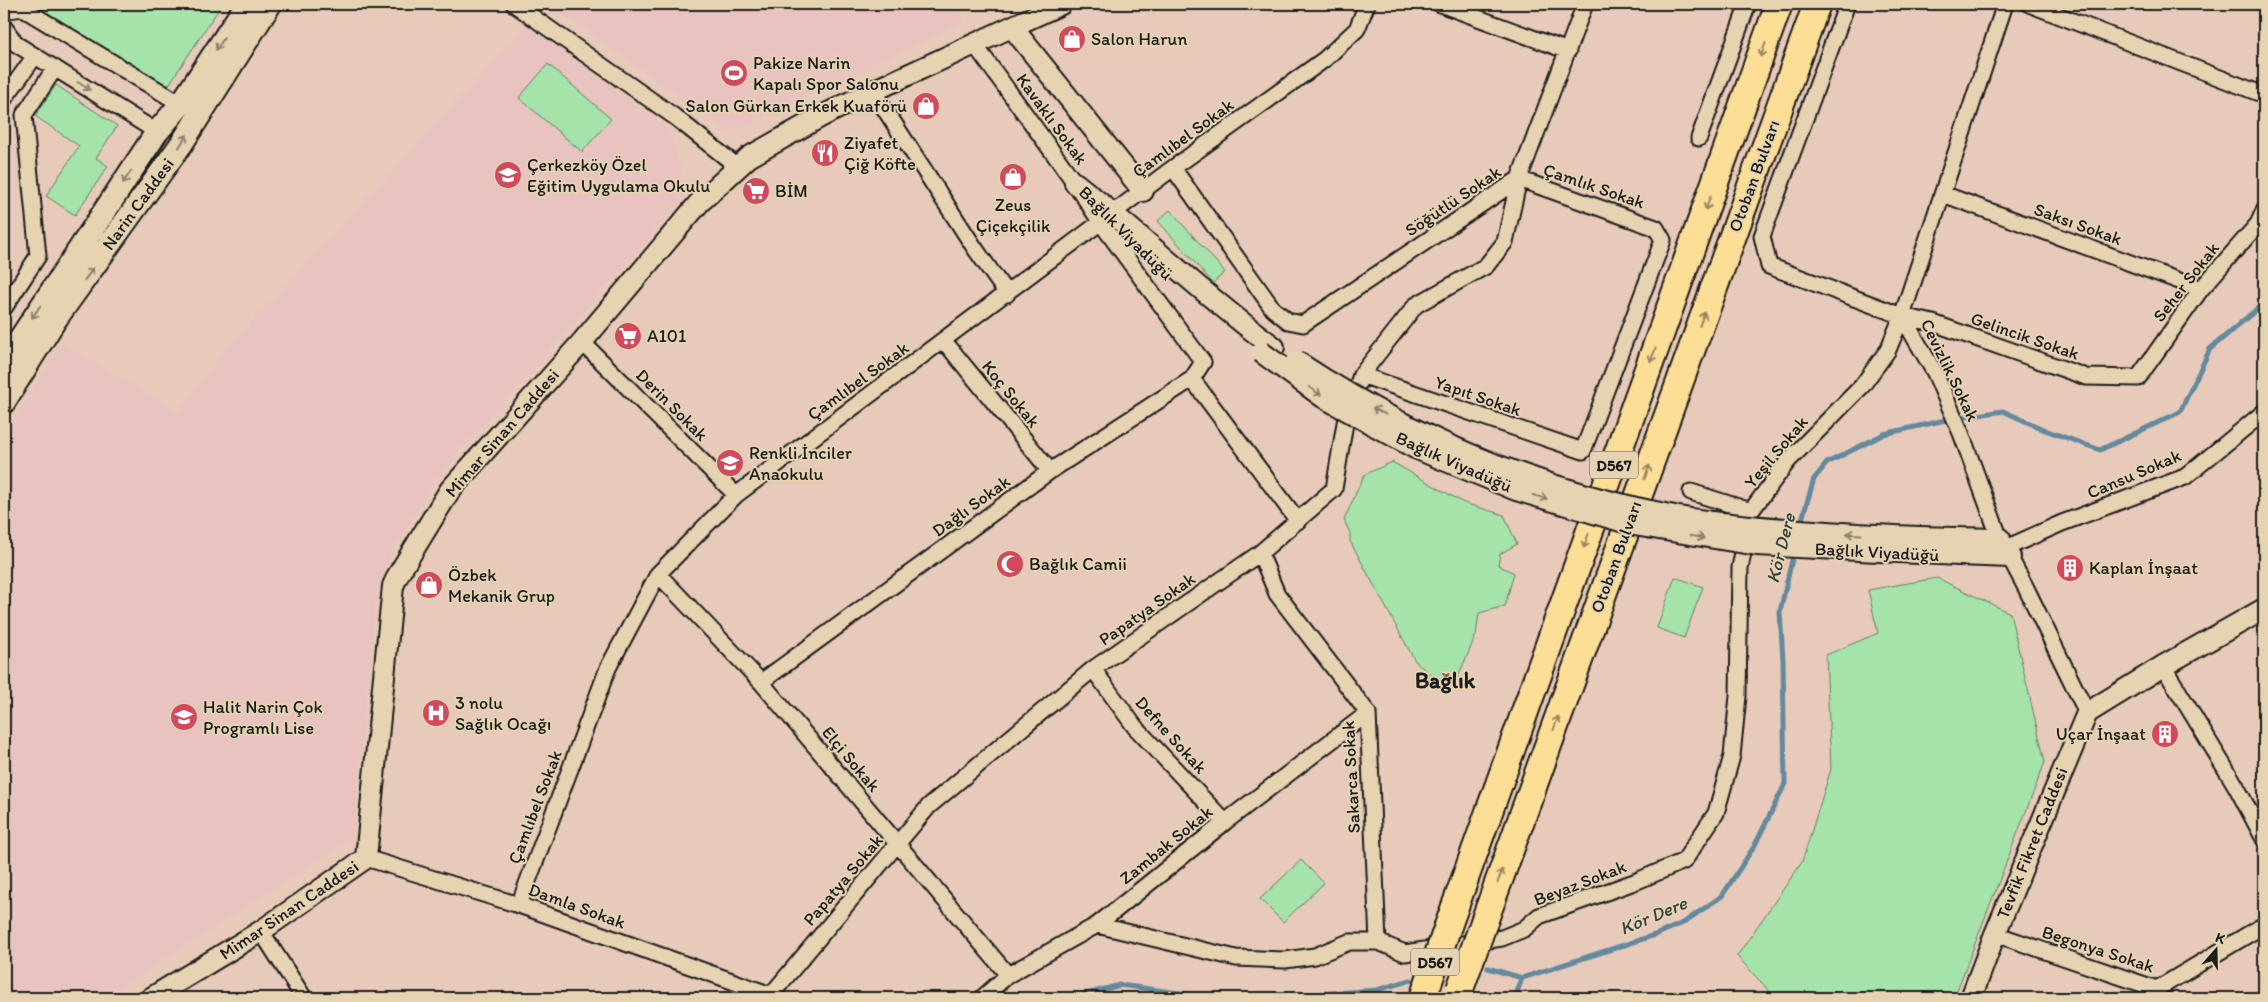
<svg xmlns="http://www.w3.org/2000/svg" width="2268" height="1002" viewBox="0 0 2268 1002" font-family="Itim,sans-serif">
	<rect width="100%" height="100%" fill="#e7cab9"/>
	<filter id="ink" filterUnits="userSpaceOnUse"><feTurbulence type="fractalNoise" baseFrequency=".02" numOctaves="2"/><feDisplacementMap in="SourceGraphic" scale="10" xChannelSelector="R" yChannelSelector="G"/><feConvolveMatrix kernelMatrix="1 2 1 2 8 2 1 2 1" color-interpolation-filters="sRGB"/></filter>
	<g filter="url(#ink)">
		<!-- built -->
		<path fill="#e8c3bf" d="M569,4H954L964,21L730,133L560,11Z
			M531,22L670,131L687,194L436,477L391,553L376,596L353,838L104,998H4V435L62,344L178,412L222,354Z"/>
		<!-- green -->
		<path fill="#a5e3ab" stroke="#608064" d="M28,4H222L166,89Z
			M548,64L611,119L582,152L519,98Z
			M56,85L117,126L96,158L108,166L75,215L46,196L79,146L35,116Z
			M1170,210L1225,272L1213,283L1158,221Z
			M1392,462L1464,503L1504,515L1517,544L1500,554L1498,565L1514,573L1505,606L1479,613L1476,635L1451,693L1415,661L1350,541V533L1344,520L1364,475Z
			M1675,577L1703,587L1684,638L1657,628Z
			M1937,578L2010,613L2045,762L1954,998H1800L1772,994L1737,956L1802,862L1831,769L1826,655L1878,633L1868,590Z
			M1301,860L1324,883L1283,922L1260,899Z"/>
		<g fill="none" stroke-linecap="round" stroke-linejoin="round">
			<!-- stream -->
			<path stroke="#63899e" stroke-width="5" d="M1800,526L1814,479L1827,463L1884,434L1941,421L2003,411L2045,430L2100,450L2180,412L2210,349L2264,303
				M1488,968L1522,978L1655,935L1683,923L1722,896L1755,845L1785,784L1783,660L1780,612L1794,551
				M1071,998L1120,985L1216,998
				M1259,998L1377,990L1411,980
				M1515,998L1522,978"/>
			<!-- minor casing -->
			<g stroke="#1c1c1c" stroke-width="19">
				<path id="minor" d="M514,4L675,117L738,167
					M1440,4L1568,51
					M1847,4L1762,236L1769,266L1902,316L1933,323L2086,377L2138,378L2201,289L2258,224L2264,211
					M2029,4L2264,95
					M4,11L22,8L181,104
					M4,27L16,44L157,132
					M873,91L974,247L1007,294
					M4,99L35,56
					M1699,138L1748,4
					M1173,168L1273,309L1288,321L1303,324L1519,179L1585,4
					M1943,194L2201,289
					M4,308L38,256L24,115L55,68
					M1902,316L1935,373L1961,433L2000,539L2026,588L2087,713
					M944,341L1050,471
					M582,342L736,495
					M1192,379L1298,521
					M1691,492L1751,511
					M2006,548L2062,523L2185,477L2264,412
					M1260,553L1277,594L1368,713L1378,942
					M658,574L761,682L1008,975
					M2163,666L2236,786L2264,839
					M1093,669L1135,727L1225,822
					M761,682L1050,471L1192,379L1203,362L1101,223L1075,183L975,45
					M366,858L519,905L771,995L772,998
					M519,905L608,668L658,574L736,495L1173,168L1325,59L1357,29L1367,4
					M1097,925L1236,958L1285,960L1315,956L1349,942H1378L1405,953L1502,938L1524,929L1539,916L1637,881L1684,861L1716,813L1732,756L1738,696L1740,568L1751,511L1788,461L1862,386L1888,350L1902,316L2005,4
					M261,931L304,998
					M1995,934L2157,989L2264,925
					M771,995L929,806L1093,669L1260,553L1334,489L1345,423L1361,375L1416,305L1486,266L1505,242L1519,179L1656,228L1663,240L1583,451L1361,375
					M982,998L1008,975L1097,925L1225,822L1368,713"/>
			</g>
			<!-- tertiary casing -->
			<g stroke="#1c1c1c" stroke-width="24">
				<path id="tertiary" d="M1012,27L1143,191
					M1075,183C1143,236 1204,296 1274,347
					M1955,538L2000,539
					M1959,555L2010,557
					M151,998L261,931L366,858L393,586L398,575L450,490L582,342L699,203L749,157L822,116L873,91L1061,4
					M1971,998L1995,934L2087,713L2163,666L2264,609"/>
			</g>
			<!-- secondary casing -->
			<g stroke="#1c1c1c" stroke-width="26">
				<path id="secondary" d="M4,363L157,132L181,104L247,4
					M4,402L55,320L182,143L270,4"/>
			</g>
			<!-- trunk casing -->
			<g stroke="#1c1c1c" stroke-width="30">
				<path id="trunk" d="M1484,922L1817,4
					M1448,926L1779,4"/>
			</g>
			<!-- minor -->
			<use href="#minor" stroke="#e5d3b1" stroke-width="15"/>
			<!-- tertiary -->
			<use href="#tertiary" stroke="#e5d3b1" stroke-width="20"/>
			<!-- secondary -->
			<use href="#secondary" stroke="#e5d3b1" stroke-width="22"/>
			<!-- trunk -->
			<use href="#trunk" stroke="#fdde96" stroke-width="26"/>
			<!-- tertiary-bridge casing -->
			<g stroke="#1c1c1c" stroke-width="24" stroke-linecap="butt">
				<path id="tertiary-bridge" d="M1261,352L1323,397L1415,448L1516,490L1634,525L1757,545L1959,555
					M1296,361C1412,438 1542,491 1679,517C1719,524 1759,527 1800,530C1851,534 1903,537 1955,538"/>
			</g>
			<!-- trunk-bridge casing -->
			<g stroke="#1c1c1c" stroke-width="30" stroke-linecap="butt">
				<path id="trunk-bridge" d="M1460,989L1484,922
					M1423,998L1448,926"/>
			</g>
			<!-- tertiary-bridge -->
			<use href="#tertiary-bridge" stroke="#e5d3b1" stroke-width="20"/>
			<!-- trunk-bridge -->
			<use href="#trunk-bridge" stroke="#fdde96" stroke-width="26"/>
		</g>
		<!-- one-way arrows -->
		<defs><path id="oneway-shaft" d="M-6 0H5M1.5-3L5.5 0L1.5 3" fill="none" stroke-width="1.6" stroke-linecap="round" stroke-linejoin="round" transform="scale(1.25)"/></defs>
		<g stroke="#8b816e">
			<use href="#oneway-shaft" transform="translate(220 44) rotate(123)"/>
			<use href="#oneway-shaft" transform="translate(84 86) rotate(32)"/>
			<use href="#oneway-shaft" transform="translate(183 141) rotate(-58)"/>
			<use href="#oneway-shaft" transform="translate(127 177) rotate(124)"/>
			<use href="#oneway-shaft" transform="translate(89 274) rotate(-54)"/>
			<use href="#oneway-shaft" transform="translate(36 312) rotate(124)"/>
			<use href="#oneway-shaft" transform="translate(1315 391) rotate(35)"/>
			<use href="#oneway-shaft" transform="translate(1379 411) rotate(-153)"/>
			<use href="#oneway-shaft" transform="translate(1540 497) rotate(16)"/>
			<use href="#oneway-shaft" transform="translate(1854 534) rotate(-177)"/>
			<use href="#oneway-shaft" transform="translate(1697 537) rotate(9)"/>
		</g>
		<g stroke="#98875f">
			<use href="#oneway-shaft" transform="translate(1763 50) rotate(110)"/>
			<use href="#oneway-shaft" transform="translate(1708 203) rotate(110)"/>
			<use href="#oneway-shaft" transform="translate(1702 319) rotate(-70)"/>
			<use href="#oneway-shaft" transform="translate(1653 355) rotate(110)"/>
			<use href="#oneway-shaft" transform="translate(1647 472) rotate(-70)"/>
			<use href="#oneway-shaft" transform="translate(1586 541) rotate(110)"/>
			<use href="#oneway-shaft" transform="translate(1556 723) rotate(-70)"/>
			<use href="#oneway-shaft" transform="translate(1500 876) rotate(-70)"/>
		</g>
	</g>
	<!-- icons -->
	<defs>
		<g id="shop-disc" transform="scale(1.4375)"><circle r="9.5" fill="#d1495b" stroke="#e5d3b1"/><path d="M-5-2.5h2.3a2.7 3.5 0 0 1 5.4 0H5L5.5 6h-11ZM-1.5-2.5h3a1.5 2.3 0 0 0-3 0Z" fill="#fff"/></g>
		<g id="stadium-disc" transform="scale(1.4375)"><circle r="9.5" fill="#d1495b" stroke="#e5d3b1"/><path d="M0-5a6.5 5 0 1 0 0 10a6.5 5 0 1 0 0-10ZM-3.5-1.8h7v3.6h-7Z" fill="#fff"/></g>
		<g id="restaurant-disc" transform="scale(1.4375)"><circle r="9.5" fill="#d1495b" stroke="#e5d3b1"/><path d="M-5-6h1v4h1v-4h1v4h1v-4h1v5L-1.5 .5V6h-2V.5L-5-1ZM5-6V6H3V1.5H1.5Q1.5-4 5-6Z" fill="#fff"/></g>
		<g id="school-disc" transform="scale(1.4375)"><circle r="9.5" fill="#d1495b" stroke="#e5d3b1"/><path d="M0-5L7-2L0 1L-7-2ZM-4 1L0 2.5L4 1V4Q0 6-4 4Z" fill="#fff"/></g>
		<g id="supermarket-disc" transform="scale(1.4375)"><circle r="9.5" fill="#d1495b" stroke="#e5d3b1"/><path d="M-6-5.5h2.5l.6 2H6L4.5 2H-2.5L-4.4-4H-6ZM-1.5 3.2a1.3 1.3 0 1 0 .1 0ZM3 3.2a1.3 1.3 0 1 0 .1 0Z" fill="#fff"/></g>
		<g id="mosque-disc" transform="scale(1.4375)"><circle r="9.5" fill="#d1495b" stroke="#e5d3b1"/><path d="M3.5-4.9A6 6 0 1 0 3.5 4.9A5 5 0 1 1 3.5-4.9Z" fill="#fff"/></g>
		<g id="building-disc" transform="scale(1.4375)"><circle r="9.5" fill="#d1495b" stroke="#e5d3b1"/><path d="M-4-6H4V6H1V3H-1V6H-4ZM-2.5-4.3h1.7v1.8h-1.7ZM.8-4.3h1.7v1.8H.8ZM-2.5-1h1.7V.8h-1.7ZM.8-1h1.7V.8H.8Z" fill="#fff"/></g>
		<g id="hospital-disc" transform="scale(1.4375)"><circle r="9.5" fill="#d1495b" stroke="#e5d3b1"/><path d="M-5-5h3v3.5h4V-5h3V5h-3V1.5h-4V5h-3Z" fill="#fff"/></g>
	</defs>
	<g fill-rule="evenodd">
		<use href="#shop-disc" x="1072" y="39"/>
		<use href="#stadium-disc" x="734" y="73"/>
		<use href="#shop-disc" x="926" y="106"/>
		<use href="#restaurant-disc" x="825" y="153"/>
		<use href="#school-disc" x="508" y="175"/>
		<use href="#shop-disc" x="1013" y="177"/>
		<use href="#supermarket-disc" x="756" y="191"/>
		<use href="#supermarket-disc" x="628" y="336"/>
		<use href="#school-disc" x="730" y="463"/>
		<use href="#mosque-disc" x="1010" y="564"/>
		<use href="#building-disc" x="2070" y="568"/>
		<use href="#shop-disc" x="429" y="585"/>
		<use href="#hospital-disc" x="436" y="713"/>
		<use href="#school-disc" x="184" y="717"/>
		<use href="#building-disc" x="2165" y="734"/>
	</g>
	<g text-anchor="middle" stroke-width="4" stroke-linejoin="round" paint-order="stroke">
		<!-- shield labels -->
		<g fill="#e5d3b1" stroke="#585349" stroke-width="1">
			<rect x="1590" y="451.5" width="48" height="27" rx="4"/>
			<rect x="1411" y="948.5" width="48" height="27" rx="4"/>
		</g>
		<g font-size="16" font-weight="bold" fill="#1c1c1c">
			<text x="1614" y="471">D567</text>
			<text x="1435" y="968">D567</text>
		</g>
		<!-- poi labels -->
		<g font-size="18" fill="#1c1c1c" stroke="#e5d3b1" text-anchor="start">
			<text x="1091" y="45">Salon Harun</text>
			<text x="753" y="69">Pakize Narin<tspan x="753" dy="21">Kapalı Spor Salonu</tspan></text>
			<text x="907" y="112" text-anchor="end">Salon Gürkan Erkek Kuaförü</text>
			<text x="844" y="149">Ziyafet<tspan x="844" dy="21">Çiğ Köfte</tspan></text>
			<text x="527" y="171">Çerkezköy Özel<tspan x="527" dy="21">Eğitim Uygulama Okulu</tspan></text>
			<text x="775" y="197">BİM</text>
			<text x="1013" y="211" text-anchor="middle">Zeus<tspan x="1013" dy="21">Çiçekçilik</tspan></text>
			<text x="647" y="342">A101</text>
			<text x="749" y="459">Renkli İnciler<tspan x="749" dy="21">Anaokulu</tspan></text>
			<text x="1029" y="570">Bağlık Camii</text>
			<text x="2089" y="574">Kaplan İnşaat</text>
			<text x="448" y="581">Özbek<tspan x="448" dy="21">Mekanik Grup</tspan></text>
			<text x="455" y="709">3 nolu<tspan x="455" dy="21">Sağlık Ocağı</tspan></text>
			<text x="203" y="713">Halit Narin Çok<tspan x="203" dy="21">Programlı Lise</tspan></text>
			<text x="2146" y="740" text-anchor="end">Uçar İnşaat</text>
		</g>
		<!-- street labels -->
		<g font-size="18" fill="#1c1c1c" stroke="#e5d3b1">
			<text transform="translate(1052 119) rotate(54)" y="6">Kavaklı Sokak</text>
			<text transform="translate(1183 138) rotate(-36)" y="6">Çamlıbel Sokak</text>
			<text transform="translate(1754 176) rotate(-70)" y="6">Otoban Bulvarı</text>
			<text transform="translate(1594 186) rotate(19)" y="6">Çamlık Sokak</text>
			<text transform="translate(1453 201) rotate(-34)" y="6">Söğütlü Sokak</text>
			<text transform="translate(138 204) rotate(-54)" y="6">Narin Caddesi</text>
			<text transform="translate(2078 224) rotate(20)" y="6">Saksı Sokak</text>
			<text transform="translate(1126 233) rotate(45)" y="6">Bağlık Viyadüğü</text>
			<text transform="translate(2186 282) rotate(-52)" y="6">Seher Sokak</text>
			<text transform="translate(2025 336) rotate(19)" y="6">Gelincik Sokak</text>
			<text transform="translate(1950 370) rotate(64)" y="6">Cevizlik Sokak</text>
			<text transform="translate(858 381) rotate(-36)" y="6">Çamlıbel Sokak</text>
			<text transform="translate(1011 394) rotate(51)" y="6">Koç Sokak</text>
			<text transform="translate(1478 396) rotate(19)" y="6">Yapıt Sokak</text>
			<text transform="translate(672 405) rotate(45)" y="6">Derin Sokak</text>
			<text transform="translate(502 433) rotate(-49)" y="6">Mimar Sinan Caddesi</text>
			<text transform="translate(1776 452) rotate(-50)" y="6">Yeşil Sokak</text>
			<text transform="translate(1454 462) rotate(24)" y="6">Bağlık Viyadüğü</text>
			<text transform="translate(2134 474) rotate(-23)" y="6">Cansu Sokak</text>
			<text transform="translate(971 506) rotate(-36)" y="6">Dağlı Sokak</text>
			<text transform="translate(1877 552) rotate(3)" y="6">Bağlık Viyadüğü</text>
			<text transform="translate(1616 557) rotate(-70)" y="6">Otoban Bulvarı</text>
			<text transform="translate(1147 609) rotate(-35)" y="6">Papatya Sokak</text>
			<text transform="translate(1171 735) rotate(48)" y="6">Defne Sokak</text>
			<text transform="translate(851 759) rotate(50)" y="6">Elçi Sokak</text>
			<text transform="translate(1351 777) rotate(-93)" y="6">Sakarca Sokak</text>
			<text transform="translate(535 807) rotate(-69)" y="6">Çamlıbel Sokak</text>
			<text transform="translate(2032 843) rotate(-68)" y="6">Tevfik Fikret Caddesi</text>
			<text transform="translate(1166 845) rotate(-39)" y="6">Zambak Sokak</text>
			<text transform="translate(843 880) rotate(-50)" y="6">Papatya Sokak</text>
			<text transform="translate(1580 883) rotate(-21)" y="6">Beyaz Sokak</text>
			<text transform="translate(577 906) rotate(20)" y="6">Damla Sokak</text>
			<text transform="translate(289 910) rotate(-34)" y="6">Mimar Sinan Caddesi</text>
			<text transform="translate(2098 949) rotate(18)" y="6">Begonya Sokak</text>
		</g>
		<!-- water labels -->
		<g font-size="19" font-style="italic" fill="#344047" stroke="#e5d3b1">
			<text transform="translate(1780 548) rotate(-76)" y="7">Kör Dere</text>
			<text transform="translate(1653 915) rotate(-23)" y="7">Kör Dere</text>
		</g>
		<!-- district labels -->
		<g font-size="22" font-weight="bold" fill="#1c1c1c" stroke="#e5d3b1">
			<text x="1445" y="688">Bağlık</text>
		</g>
	</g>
	<!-- margin -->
	<rect width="2268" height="1002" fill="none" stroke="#e5d3b1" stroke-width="20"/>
	<rect x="10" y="10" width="2248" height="982" fill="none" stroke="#1c1c1c" stroke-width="2" filter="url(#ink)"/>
	<!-- north arrow -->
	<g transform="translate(2216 950) rotate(20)" stroke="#e5d3b1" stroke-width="4" paint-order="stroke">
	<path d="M0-4L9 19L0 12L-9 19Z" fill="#1c1c1c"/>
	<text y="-8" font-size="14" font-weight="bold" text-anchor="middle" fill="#1c1c1c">K</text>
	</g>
</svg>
